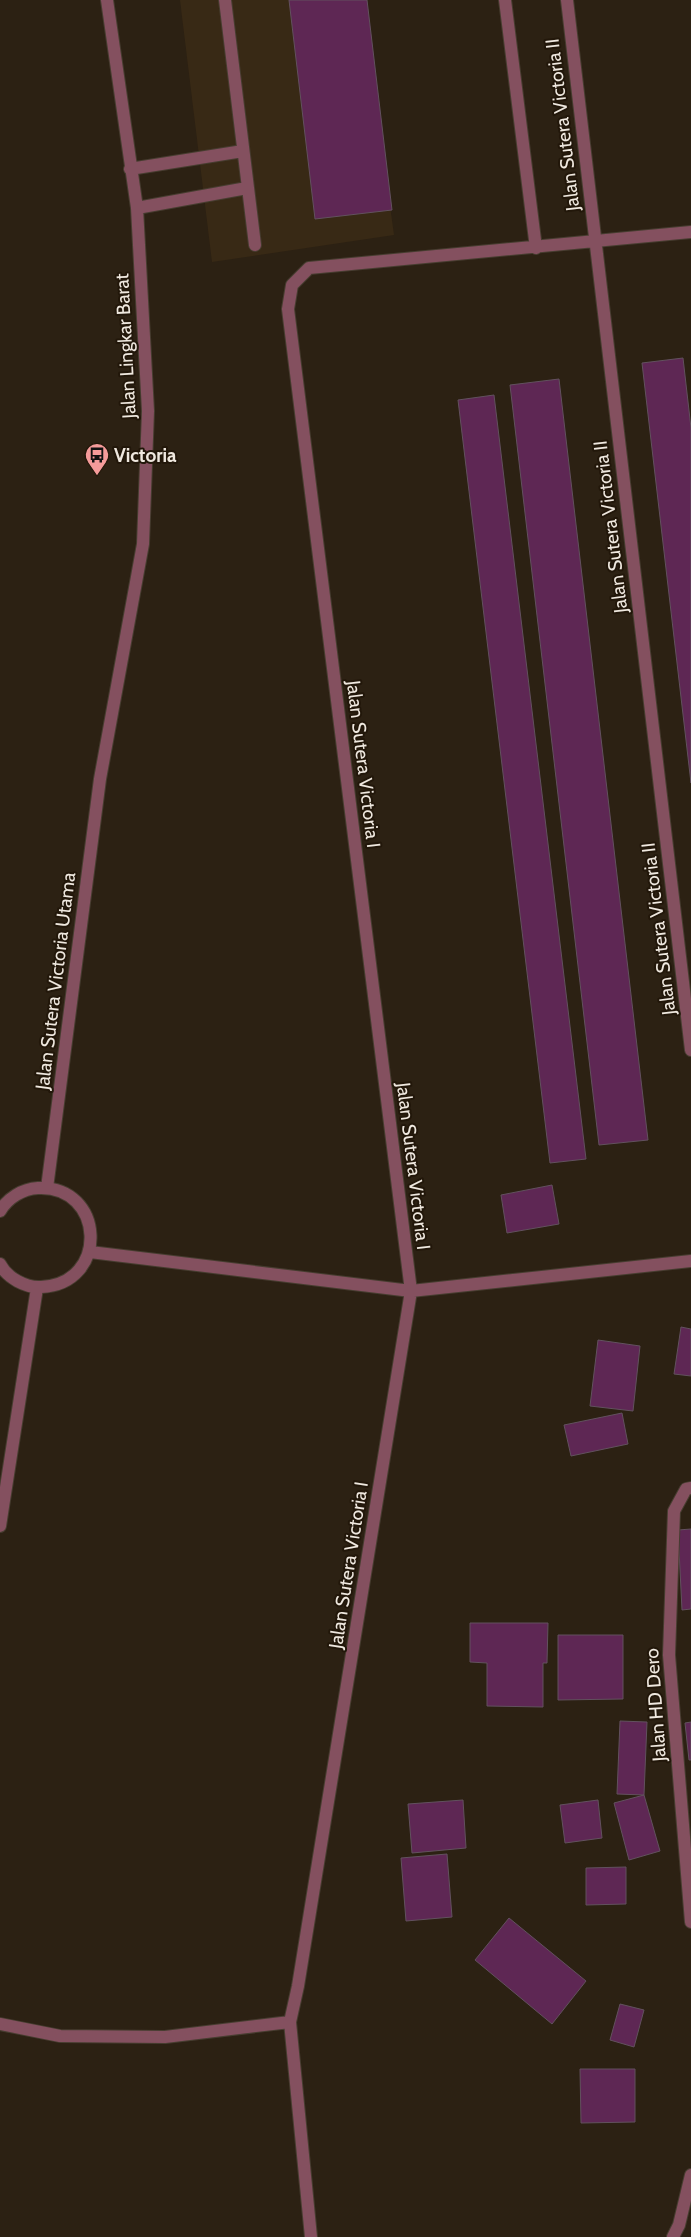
<svg xmlns="http://www.w3.org/2000/svg" width="691" height="2237" viewBox="0 0 691 2237" font-family="Cabin,sans-serif">
	<rect width="100%" height="100%" fill="#2c2113"/>
	<!-- built -->
	<path fill="#382915" d="M180,0H362L394,235L212,262Z"/>
	<!-- building -->
	<path fill="#5e2754" stroke="#62515e" d="M289,0H367L392,210L315,219Z
		M683,358L691,428V783L642,363Z
		M559,379L648,1140L599,1145L510,385Z
		M494,395L586,1159L550,1163L458,400Z
		M552,1185L559,1224L507,1233L501,1195Z
		M681,1327L691,1329V1376L674,1374Z
		M598,1340L640,1346L633,1411L590,1406Z
		M622,1413L628,1444L571,1456L564,1425Z
		M691,1529V1609L682,1610L678,1530Z
		M470,1623H548L547,1663H543V1707L487,1706V1663L470,1662Z
		M558,1635H623V1699L558,1700Z
		M620,1721L647,1722L644,1795L617,1794Z
		M691,1722V1760H689L685,1723Z
		M644,1795L660,1851L629,1860L614,1803Z
		M463,1800L466,1848L412,1853L408,1804Z
		M598,1800L602,1838L565,1843L560,1805Z
		M447,1854L452,1917L406,1921L401,1858Z
		M626,1867V1904L586,1905V1868Z
		M509,1918L586,1981L552,2024L475,1960Z
		M620,2004L644,2010L634,2047L610,2040Z
		M580,2069H635V2122L581,2123Z"/>
	<g fill="none" stroke-linecap="round" stroke-linejoin="round">
		<!-- minor casing -->
		<g stroke="#473d30" stroke-width="14">
			<path id="minor" d="M225,0L255,245
				M505,0L536,248
				M567,0L691,1050
				M130,169L243,151
				M137,208L247,188
				M47,1188L100,779L143,544L148,411L137,208L107,0
				M0,1211C8,1198 22,1189 38,1188C105,1185 110,1284 41,1287C26,1288 7,1278 0,1264
				M90,1252L411,1291L691,1261
				M691,1488L686,1489L674,1511L669,1655L691,1922
				M0,1526L37,1288
				M0,2024L60,2036L165,2037L290,2022
				M311,2237L290,2022L298,1986L411,1291L288,309L292,285L309,268L691,232
				M673,2237L679,2225L691,2175"/>
		</g>
		<!-- minor -->
		<use href="#minor" stroke="#84505f" stroke-width="12"/>
	</g>
	<!-- icons -->
	<defs>
		<g id="bus-pin" transform="scale(1.25)"><path d="M0 17L-7.5 6A9.5 9.5 0 1 1 7.5 6Z" fill="#f59b9a" stroke="#22170a"/><path d="M-5-6H5V4H4V6H2V4H-2V6H-4V4H-5ZM-3.5-4V0h7V-4ZM-3.5 1.2v1.5H-2V1.2ZM2 1.2v1.5H3.5V1.2Z" fill="#111"/></g>
	</defs>
	<g fill-rule="evenodd">
		<use href="#bus-pin" x="97" y="455"/>
	</g>
	<g text-anchor="middle" stroke-width="4" stroke-linejoin="round" paint-order="stroke">
		<!-- street labels -->
		<g font-size="19" fill="#efe8df" stroke="#22170a">
			<text transform="translate(562 125) rotate(-97)" y="7">Jalan Sutera Victoria II</text>
			<text transform="translate(125 346) rotate(-93)" y="7">Jalan Lingkar Barat</text>
			<text transform="translate(610 527) rotate(-97)" y="7">Jalan Sutera Victoria II</text>
			<text transform="translate(364 764) rotate(83)" y="7">Jalan Sutera Victoria I</text>
			<text transform="translate(658 929) rotate(-97)" y="7">Jalan Sutera Victoria II</text>
			<text transform="translate(55 981) rotate(-83)" y="7">Jalan Sutera Victoria Utama</text>
			<text transform="translate(414 1166) rotate(83)" y="7">Jalan Sutera Victoria I</text>
			<text transform="translate(348 1565) rotate(-81)" y="7">Jalan Sutera Victoria I</text>
			<text transform="translate(655 1705) rotate(-94)" y="7">Jalan HD Dero</text>
		</g>
		<!-- poi labels -->
		<g font-size="19" font-weight="bold" fill="#efe8df" stroke="#22170a" text-anchor="start">
			<text x="114" y="462">Victoria</text>
		</g>
	</g>
</svg>
